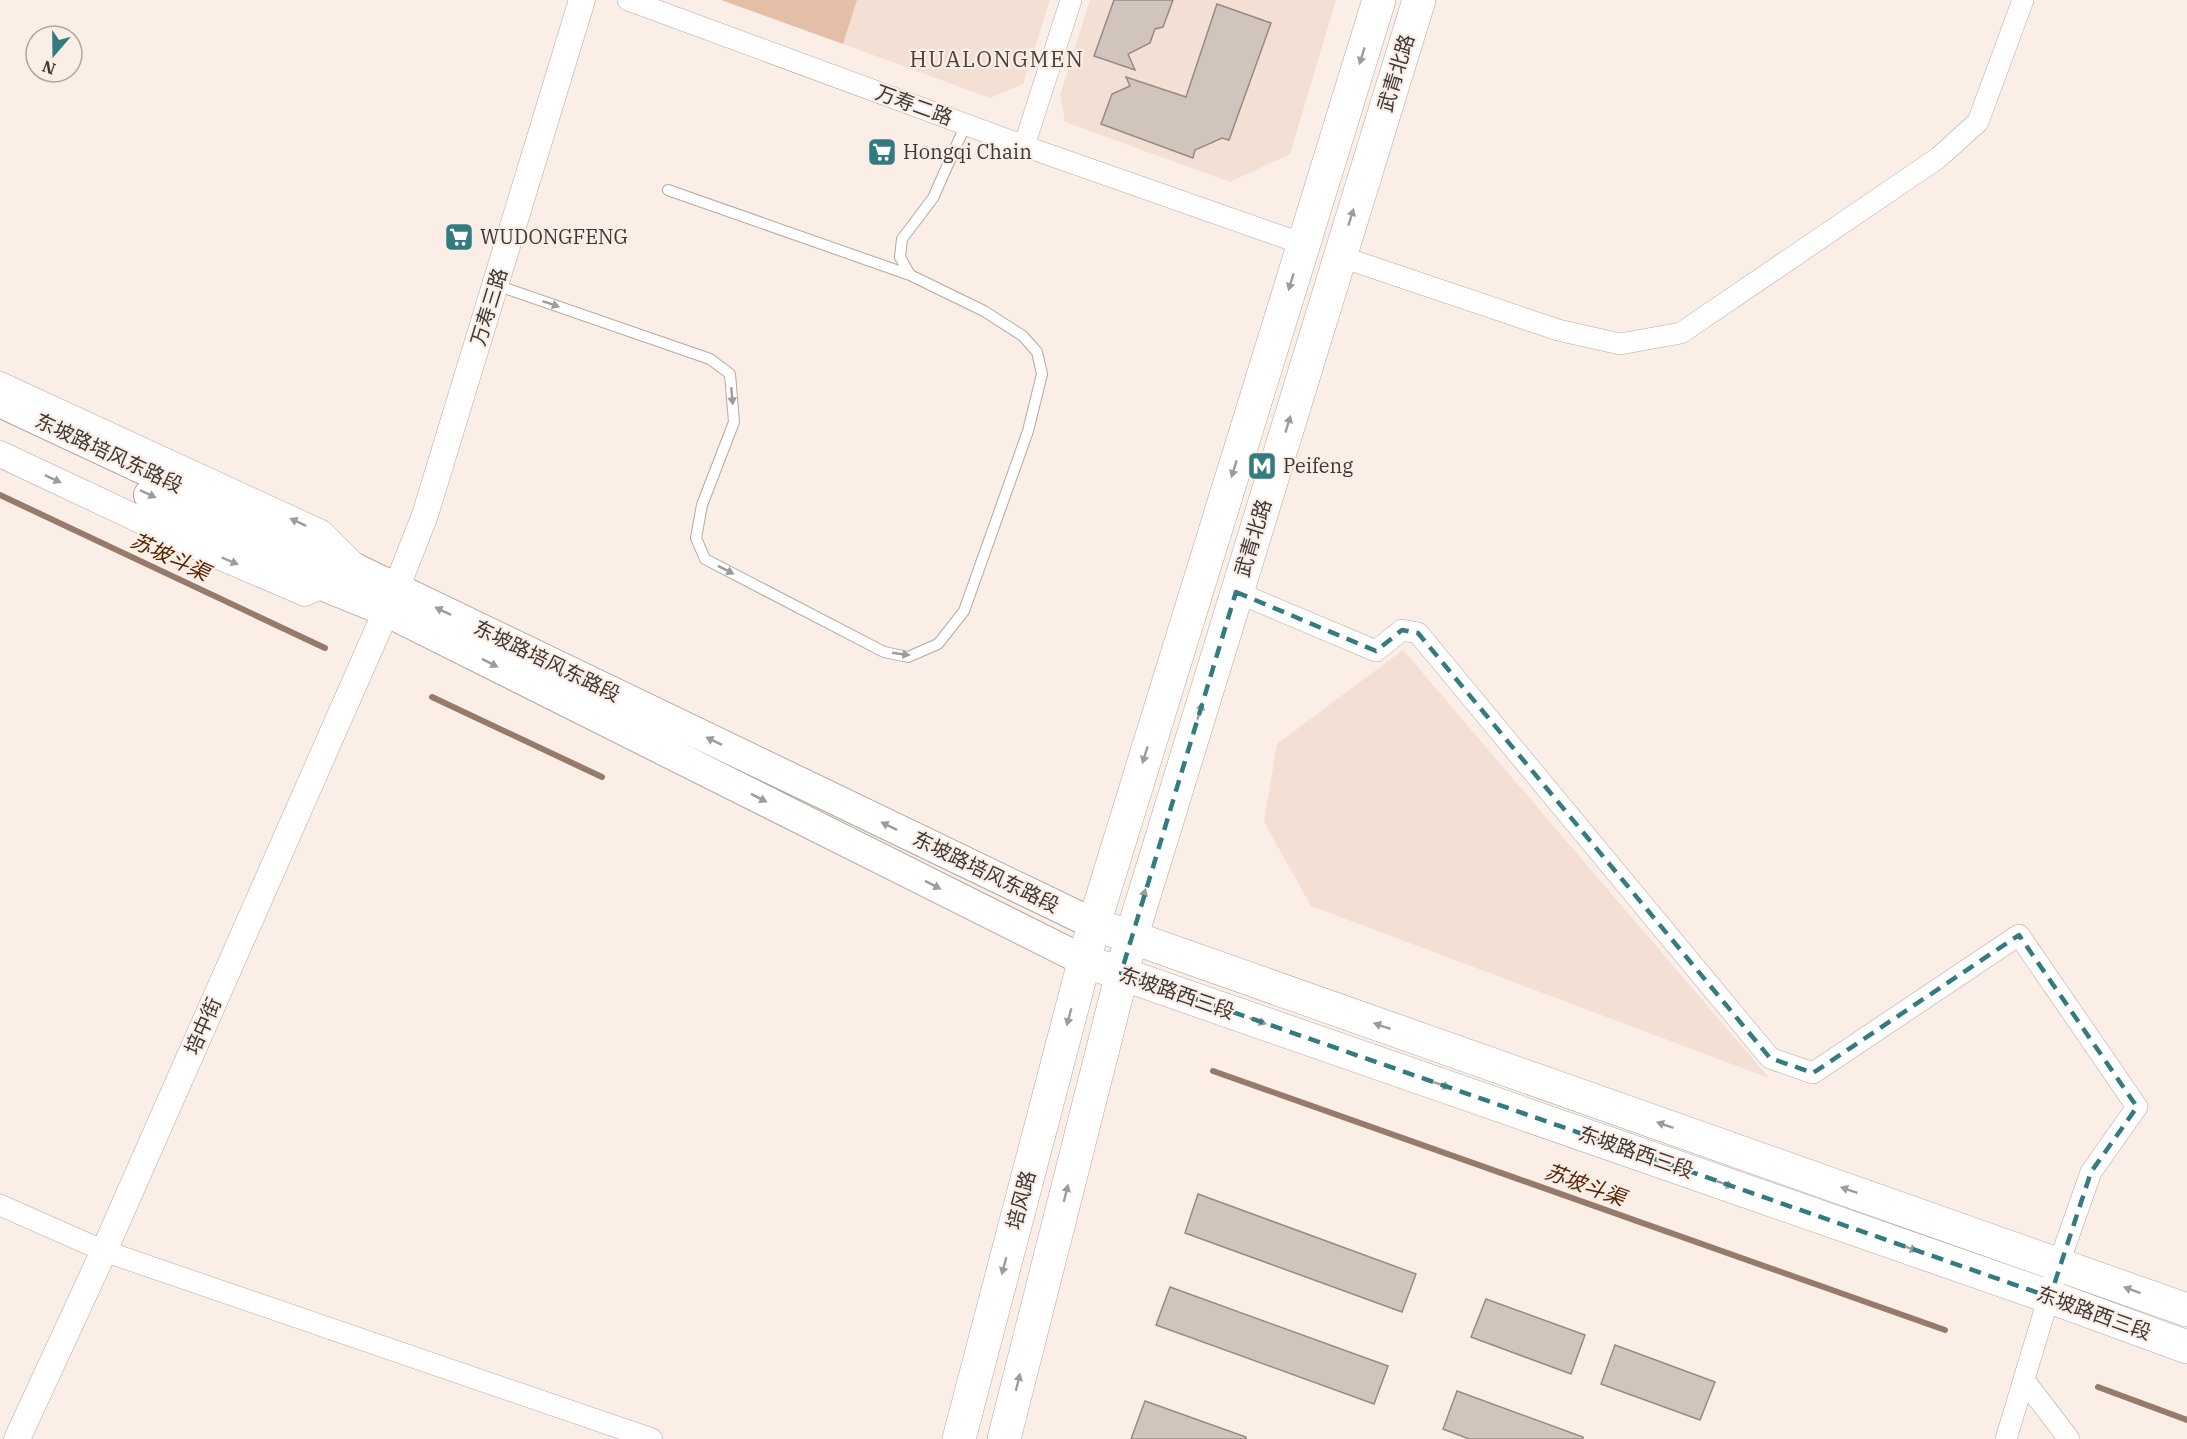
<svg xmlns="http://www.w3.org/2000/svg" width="2187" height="1439" viewBox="0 0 2187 1439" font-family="'IBM Plex Serif','Noto Sans SC',serif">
	<rect width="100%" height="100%" fill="#fbeee7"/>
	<!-- built -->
	<path fill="#f3dfd4" d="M857,0H1050L1023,84L990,98L843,44Z
		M1090,0H1336L1290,154L1230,182L1065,122L1060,95Z
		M1403,650L1769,1078L1311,906L1264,822L1277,744Z"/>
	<!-- green -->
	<path fill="#e5bea7" d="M721,0H857L843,44Z"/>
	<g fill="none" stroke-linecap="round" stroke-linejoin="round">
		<!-- stream -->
		<path stroke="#977b6a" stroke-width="6" d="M0,495L325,648
			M432,697L602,777
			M1213,1071L1945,1330
			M2098,1387L2187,1420"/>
	</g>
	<!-- building -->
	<path fill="#d0c4bd" stroke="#968b84" stroke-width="1.5" d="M1114,0H1173L1163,27L1155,29L1150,43L1128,54L1135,70L1094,56Z
		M1217,4L1271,23L1229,140L1222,138L1195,150L1193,158L1101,124L1112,94L1130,86L1126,77L1186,97Z
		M1198,1194L1416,1274L1402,1312L1185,1233Z
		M1170,1287L1388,1366L1374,1404L1156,1325Z
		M1486,1299L1585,1335L1571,1374L1471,1337Z
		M1615,1345L1715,1382L1700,1420L1601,1384Z
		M1457,1391L1583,1437V1439H1469L1443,1429Z
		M1145,1401L1246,1437V1439H1131Z"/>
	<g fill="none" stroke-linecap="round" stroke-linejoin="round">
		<!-- service casing -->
		<g stroke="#b4a8a1" stroke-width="12">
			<path id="service" d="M668,190L910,275
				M496,285L710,359L730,374L734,422L702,505L696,538L705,559L884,652L908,657L938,644L964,611L1028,431L1042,374L1037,352L1023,336L984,311L910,275L900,257L902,239L933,198L966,124"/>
		</g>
		<!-- minor casing -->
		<g stroke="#b4a8a1" stroke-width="22">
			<path id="minor" d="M628,0L1024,146L1303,244
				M1024,146L1071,0
				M1339,256L1558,330L1620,344L1681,333L1916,173L1938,158L1978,122L2023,0
				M1236,592L1376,651L1402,630L1418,633L1770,1058L1813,1073L2019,935L2137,1107L2091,1172L2059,1263L2006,1439
				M0,1205L104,1251L652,1439
				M2024,1380L2069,1439"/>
		</g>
		<!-- tertiary casing -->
		<g stroke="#b4a8a1" stroke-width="27">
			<path id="tertiary" d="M0,385L321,533L350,562
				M0,454L202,549L305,593L322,585
				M17,1439L104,1251L396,589L425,515L582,0"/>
		</g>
		<!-- secondary casing -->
		<g stroke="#b4a8a1" stroke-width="32">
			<path id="secondary" d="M0,402L321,552L1094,924
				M149,495L310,571L322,585L386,611L1083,960"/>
		</g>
		<!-- primary casing -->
		<g stroke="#b4a8a1" stroke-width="34">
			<path id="primary" d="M1111,930L2187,1310
				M1102,967L2050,1297L2187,1347
				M959,1439L1094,924L1379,0
				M1004,1439L1131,938L1419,0"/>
		</g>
		<!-- service -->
		<use href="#service" stroke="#fff" stroke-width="10"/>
		<!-- minor -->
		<use href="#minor" stroke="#fff" stroke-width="21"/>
		<!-- tertiary -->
		<use href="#tertiary" stroke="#fff" stroke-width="26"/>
		<!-- secondary -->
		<use href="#secondary" stroke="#fff" stroke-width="30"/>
		<!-- primary -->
		<use href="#primary" stroke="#fff" stroke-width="33"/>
	</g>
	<!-- one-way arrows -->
	<defs><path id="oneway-solid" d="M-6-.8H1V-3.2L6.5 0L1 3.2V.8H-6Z" transform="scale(1.5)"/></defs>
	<g fill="#9e9c9a">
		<use href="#oneway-solid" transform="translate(1362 56) rotate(107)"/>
		<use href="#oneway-solid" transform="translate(1351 217) rotate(-73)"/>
		<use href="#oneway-solid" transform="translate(1291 282) rotate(107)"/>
		<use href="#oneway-solid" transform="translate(551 304) rotate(19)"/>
		<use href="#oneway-solid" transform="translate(732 396) rotate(85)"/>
		<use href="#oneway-solid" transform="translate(1288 424) rotate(-73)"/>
		<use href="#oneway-solid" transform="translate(1234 469) rotate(107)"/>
		<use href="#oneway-solid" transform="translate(53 479) rotate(25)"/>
		<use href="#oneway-solid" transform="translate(148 494) rotate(25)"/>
		<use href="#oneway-solid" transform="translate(298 522) rotate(-155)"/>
		<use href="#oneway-solid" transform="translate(230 561) rotate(23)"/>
		<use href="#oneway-solid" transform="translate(726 570) rotate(27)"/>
		<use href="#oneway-solid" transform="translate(443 611) rotate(-154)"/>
		<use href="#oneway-solid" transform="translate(901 654) rotate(8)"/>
		<use href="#oneway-solid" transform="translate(490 663) rotate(27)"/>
		<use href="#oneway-solid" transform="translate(1200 711) rotate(-73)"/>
		<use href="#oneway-solid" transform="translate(714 741) rotate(-154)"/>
		<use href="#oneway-solid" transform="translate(1145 755) rotate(107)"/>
		<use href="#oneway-solid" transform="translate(759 798) rotate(27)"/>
		<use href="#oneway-solid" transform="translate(889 826) rotate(-154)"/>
		<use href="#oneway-solid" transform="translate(933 885) rotate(27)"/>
		<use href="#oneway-solid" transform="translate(1143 897) rotate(-73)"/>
		<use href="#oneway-solid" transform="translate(1069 1017) rotate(105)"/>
		<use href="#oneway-solid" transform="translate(1258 1021) rotate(19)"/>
		<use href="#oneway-solid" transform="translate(1382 1026) rotate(-161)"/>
		<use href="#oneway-solid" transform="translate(1442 1085) rotate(19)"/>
		<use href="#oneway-solid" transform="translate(1665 1125) rotate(-161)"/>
		<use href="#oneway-solid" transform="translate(1725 1184) rotate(19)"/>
		<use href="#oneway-solid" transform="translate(1849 1190) rotate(-161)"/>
		<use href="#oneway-solid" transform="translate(1066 1193) rotate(-76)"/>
		<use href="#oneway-solid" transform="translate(1909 1248) rotate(19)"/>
		<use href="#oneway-solid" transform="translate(1004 1266) rotate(105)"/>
		<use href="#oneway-solid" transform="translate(2132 1290) rotate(-160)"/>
		<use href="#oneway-solid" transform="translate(1018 1382) rotate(-76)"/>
	</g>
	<!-- marked area -->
	<path fill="none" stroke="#327b80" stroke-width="4.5" stroke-dasharray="12 8" stroke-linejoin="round" d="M1236,592L1376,651L1402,630L1418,633L1770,1058L1813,1073L2019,935L2137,1107L2091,1172L2050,1297L1121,973Z"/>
	<!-- icons -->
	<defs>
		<g id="supermarket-square" transform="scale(1.5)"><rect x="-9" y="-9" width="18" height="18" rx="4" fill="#327b80" stroke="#fbeee7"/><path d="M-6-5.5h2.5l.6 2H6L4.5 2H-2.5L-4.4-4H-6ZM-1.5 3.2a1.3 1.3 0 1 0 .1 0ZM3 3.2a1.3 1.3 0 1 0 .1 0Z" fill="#fff"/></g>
		<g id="metro-square" transform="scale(1.5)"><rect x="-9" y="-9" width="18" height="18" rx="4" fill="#327b80" stroke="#fbeee7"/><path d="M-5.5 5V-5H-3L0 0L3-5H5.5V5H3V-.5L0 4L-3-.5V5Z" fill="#fff"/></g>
	</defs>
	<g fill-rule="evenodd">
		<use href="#supermarket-square" x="882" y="152"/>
		<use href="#supermarket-square" x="459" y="237"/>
		<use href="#metro-square" x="1262" y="466"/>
	</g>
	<g text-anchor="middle" stroke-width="4.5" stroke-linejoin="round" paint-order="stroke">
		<!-- street labels -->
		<g font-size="20" fill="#3d3835" stroke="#fbeee7">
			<text transform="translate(1396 73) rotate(-73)" y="7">武青北路</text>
			<text transform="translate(914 105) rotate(20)" y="7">万寿二路</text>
			<text transform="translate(489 307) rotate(-73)" y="7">万寿三路</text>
			<text transform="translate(109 453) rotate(25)" y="7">东坡路培风东路段</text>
			<text transform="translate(1253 538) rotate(-73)" y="7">武青北路</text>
			<text transform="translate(547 661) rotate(26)" y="7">东坡路培风东路段</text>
			<text transform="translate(986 872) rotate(26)" y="7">东坡路培风东路段</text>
			<text transform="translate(1177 993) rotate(19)" y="7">东坡路西三段</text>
			<text transform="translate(203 1026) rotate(-66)" y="7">培中街</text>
			<text transform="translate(1636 1152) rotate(19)" y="7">东坡路西三段</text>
			<text transform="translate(1021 1200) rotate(-75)" y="7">培风路</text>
			<text transform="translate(2094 1313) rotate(20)" y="7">东坡路西三段</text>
		</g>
		<!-- poi labels -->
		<g font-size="20" fill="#3d3835" stroke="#fbeee7" text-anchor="start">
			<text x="903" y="159">Hongqi Chain</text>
			<text x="480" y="244">WUDONGFENG</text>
			<text x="1283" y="473">Peifeng</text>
		</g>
		<!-- water labels -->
		<g font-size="21" font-style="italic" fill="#542300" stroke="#fbeee7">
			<text transform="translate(170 557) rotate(25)" y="7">苏坡斗渠</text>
			<text transform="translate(1585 1185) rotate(20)" y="7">苏坡斗渠</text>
		</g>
		<!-- quarter labels -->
		<g font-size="22" letter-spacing="1.5" fill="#4c423d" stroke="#fbeee7">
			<text x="997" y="67">HUALONGMEN</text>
		</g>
	</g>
	<!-- north arrow -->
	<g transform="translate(54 54) rotate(200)"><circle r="28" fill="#fbeee7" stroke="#afa5a0" stroke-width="1.5"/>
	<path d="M0-4.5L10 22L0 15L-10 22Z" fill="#327b80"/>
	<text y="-9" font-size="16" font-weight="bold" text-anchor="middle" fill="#3d3835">N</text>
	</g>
</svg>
